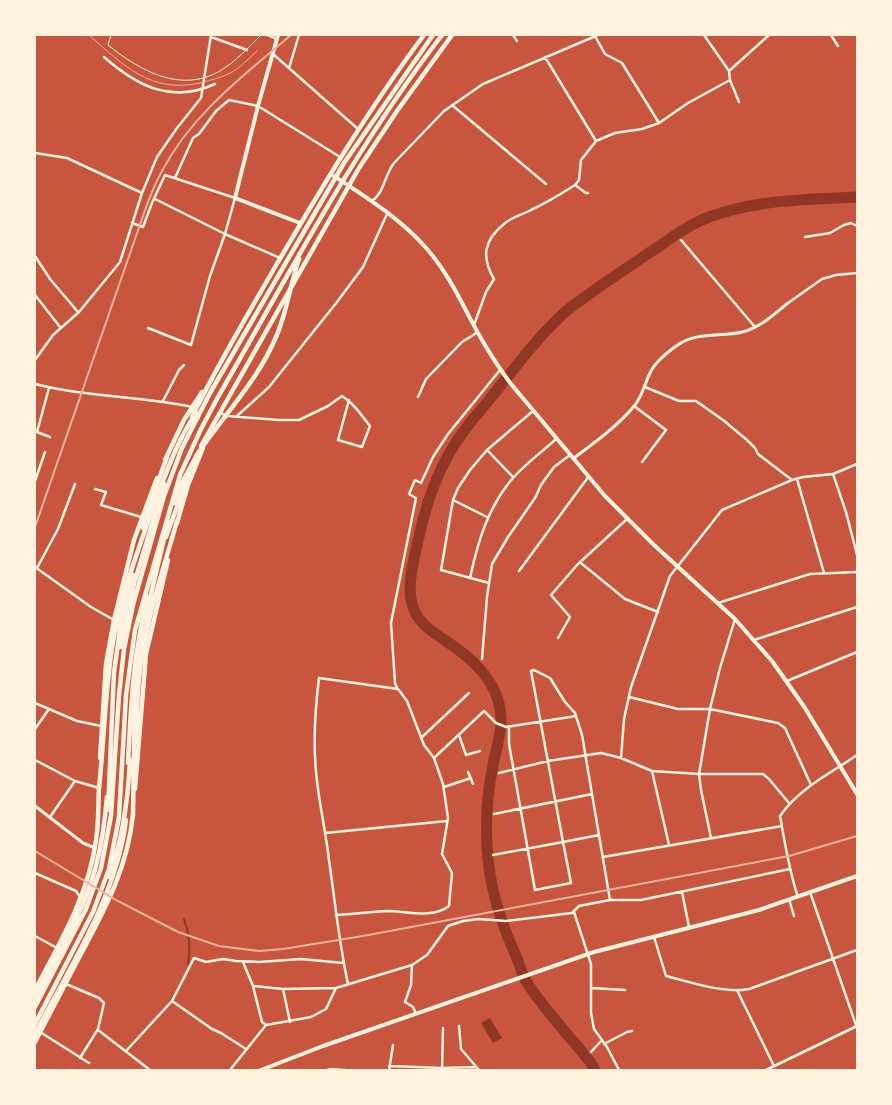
<svg xmlns="http://www.w3.org/2000/svg" width="892" height="1105" viewBox="0 0 892 1105" font-family="'DejaVu Sans',sans-serif">
	<rect width="100%" height="100%" fill="#c8553d"/>
	<!-- water -->
	<path fill="#8f3625" d="M490,1018L502,1038L493,1043L481,1023Z"/>
	<g fill="none" stroke-linecap="round" stroke-linejoin="round">
		<!-- stream -->
		<path stroke="#8f3625" stroke-width="2" d="M184,919C190,935 191,948 188,964"/>
		<!-- river -->
		<path stroke="#8f3625" stroke-width="11" d="M595,1070L591,1063C570,1036 546,1012 528,984C522,976 520,965 516,956C494,907 484,866 487,811C488,792 491,772 496,752C498,741 502,729 501,717C499,681 471,657 443,639C430,630 416,621 412,604C407,587 413,563 417,545C425,506 437,468 461,435C472,419 486,404 498,389C519,362 540,335 565,312C590,292 617,275 643,257C665,243 685,226 709,217C756,200 808,199 857,197"/>
		<!-- service -->
		<path stroke="#fff3e0" stroke-width="1" d="M111,35L108,45C139,70 180,94 220,71C236,61 248,48 261,35"/>
		<!-- minor -->
		<path stroke="#fff3e0" stroke-width="2.5" d="M268,35L277,39
			M513,35L517,41
			M704,35L729,71L730,80L739,102
			M831,35L838,46
			M595,36L605,54L622,63L659,123
			M211,37L247,50
			M273,54L358,129
			M104,57C137,86 171,104 215,84
			M545,57L596,141
			M289,68L299,35
			M729,71L769,35
			M452,105L546,184
			M35,153L67,158L142,193
			M175,178L193,138L199,134L216,111L229,100L258,106L340,157
			M575,185L586,193H588
			M155,199L225,234L280,258
			M372,201C384,193 385,174 394,163L444,111L483,84L598,35
			M132,223L143,227L152,203L165,175L235,198L225,234L210,276L191,345L148,328
			M805,237L830,233L844,225L851,223L857,226
			M681,240L755,327
			M35,256L50,279L78,312
			M35,295L60,327
			M788,303L822,279L836,275L857,273
			M474,325L486,292L494,279C481,257 484,240 504,224C511,217 522,215 531,210C546,203 561,194 575,185L579,180L581,160L596,141L615,133L642,129L659,123L688,103L730,80
			M35,360L53,335L79,312L120,262L142,193L157,157L177,128L201,98L211,35
			M35,384C86,397 141,396 193,407
			M645,387L679,401H696L723,420L747,440L755,448L758,454L792,480
			M49,388L37,432L50,437
			M418,397L426,379L462,342L478,332
			M163,401L179,370L184,365
			M634,406L666,430L642,462
			M220,413L228,416L278,420H299L328,406L342,396C354,403 361,415 370,426L362,447L338,440L349,400
			M237,416L269,387L337,302L363,267L387,214
			M487,450L513,477
			M833,474L846,512L857,555
			M797,479L824,573
			M35,481L45,452
			M95,489L106,492L101,505L141,517
			M453,500L487,517
			M581,563L625,599L658,612
			M35,567L91,607L114,620
			M37,568L58,529L75,484
			M519,571L589,476
			M470,578C478,541 488,507 513,478C525,464 542,452 556,439
			M489,583L441,570L453,500L458,488L470,470L487,450L533,411
			M718,603L810,574L857,572
			M558,638L570,617L551,595L578,564L627,519
			M754,640L857,607
			M482,659L487,597L492,564L508,537L535,498L541,485L554,467L570,455
			M787,681L857,652
			M397,688L395,683L391,623L416,498L409,494L415,480L421,483L433,457L448,434L500,370
			M629,697L678,709H710L778,723L785,728L811,785
			M35,703L77,721L101,726
			M509,728V744L535,890L571,883L563,842L599,835
			M35,729L49,709
			M459,735L466,755L480,751
			M421,738L469,693
			M434,758L484,711L496,723L506,727L576,716
			M621,758L624,719L631,687L670,576L722,510L792,480L803,477L833,474L857,464
			M35,760L75,781L99,788
			M652,771L669,845
			M468,772L473,784
			M499,773L548,761L601,753L621,758L652,771L699,774H763L769,779L789,803
			M444,787L471,778
			M494,814L592,794
			M50,817L75,781
			M325,833L447,821
			M711,838L701,790L699,774L710,709L720,668L735,619
			M493,855L563,842L531,671L534,670L550,678L565,702L575,713L582,735L610,900
			M603,857L782,826
			M35,873L76,891L80,897
			M682,892L689,927
			M810,892L857,1028
			M798,897C789,871 785,843 780,816C799,788 830,774 857,755
			M789,899L794,916
			M574,912L591,964V1013L594,1029L607,1047L619,1070
			M336,915C353,914 370,912 387,911C407,911 432,919 449,906L452,873L442,854L448,818L443,784L434,758L424,745L407,701L398,689L319,678C315,710 313,750 317,781C320,807 326,834 329,860C335,901 339,943 348,984
			M35,936L57,948
			M654,937L666,976C690,982 725,994 749,989L857,950
			M243,962L253,986L262,1022L266,1025
			M412,965L411,985L405,1002L413,1007L416,1014
			M66,984L99,998L104,1003L98,1029L80,1058
			M253,986L283,989L336,988L412,965L427,955L448,926L463,921L479,919L506,921L572,913L579,906L610,900H641L790,869
			M592,988L625,990
			M283,989L290,1022
			M737,990L774,1066
			M172,1001L212,1029L221,1033L246,1049
			M459,1026L461,1049L479,1070
			M98,1030L150,1070
			M40,1032L89,1063
			M604,1044L627,1032L632,1031
			M126,1051L172,1001L194,958L206,962L223,959L236,961L259,962L301,959L343,963
			M591,1052L602,1040
			M389,1066L442,1068L476,1067
			M230,1070L266,1025L311,1017L326,1009L336,988
			M327,1070L331,1069L345,1070
			M389,1070L393,1045
			M442,1070L443,1028"/>
		<!-- tertiary -->
		<path stroke="#fff3e0" stroke-width="3" d="M574,458C595,442 618,426 635,405C643,395 645,382 651,371C657,360 669,351 679,344C697,332 722,337 742,332C760,328 774,314 788,303
			M35,806L83,843L95,848
			M766,1070L857,1026"/>
		<!-- secondary -->
		<path stroke="#fff3e0" stroke-width="4" d="M278,35L258,106L235,198L300,223
			M334,176C366,197 401,219 427,249C449,274 462,304 478,333C488,351 499,368 511,384L605,496L654,545L735,619L772,661L805,708L857,794
			M261,1070L323,1046L594,952L759,910L857,876"/>
		<!-- trunk -->
		<path stroke="#fff3e0" stroke-width="4.5" d="M192,417C216,368 244,321 271,274C319,192 367,111 424,35
			M201,446L359,168L397,111L452,35
			M165,460L184,420L202,392
			M177,523L188,485L203,448
			M166,537L190,471
			M120,647L134,584L164,484
			M100,758L106,664L114,620L134,540L157,478
			M128,763C131,706 133,652 148,597
			M135,789L146,654L168,560
			M35,990C60,943 89,894 96,840C99,822 98,804 99,786
			M35,999C57,956 84,912 96,866C102,843 105,820 107,797
			M35,1034C70,967 117,895 126,820
			M35,1042C51,1011 67,981 83,950C107,905 128,866 133,814"/>
		<!-- motorway -->
		<path stroke="#fff3e0" stroke-width="4.5" d="M196,456C223,416 257,382 276,337C287,312 290,285 299,259
			M174,503L185,477L197,455
			M143,528L151,500L167,457
			M136,742C137,712 137,681 143,651C150,607 165,564 177,521
			M99,788C104,741 105,694 112,648C120,598 138,550 155,502C167,471 177,441 196,413
			M108,810L114,672L121,623L133,575
			M133,817L135,674L143,628L168,522
			M109,877C123,840 128,799 130,760
			M35,1007L86,909L101,868L111,816L119,695L124,649L133,605L164,496L182,448L210,393L344,163L433,35
			M35,1024L93,912L109,869L119,817L126,695L135,630L180,475L201,429L218,397C289,274 355,148 442,35"/>
		<!-- tram -->
		<path stroke="#e9b49f" stroke-width="1" d="M89,35C123,65 151,94 200,83C210,80 221,78 230,73C240,68 248,59 257,51"/>
		<!-- rail -->
		<path stroke="#e9b49f" stroke-width="2" d="M35,527L144,213C149,199 154,185 162,171C192,114 243,76 291,35
			M35,851L116,900L178,932L219,946L259,951L283,949L363,936L789,856L857,836"/>
	</g>
	<!-- border -->
	<rect width="892" height="1105" fill="none" stroke="#fff3e0" stroke-width="72"/>
</svg>
